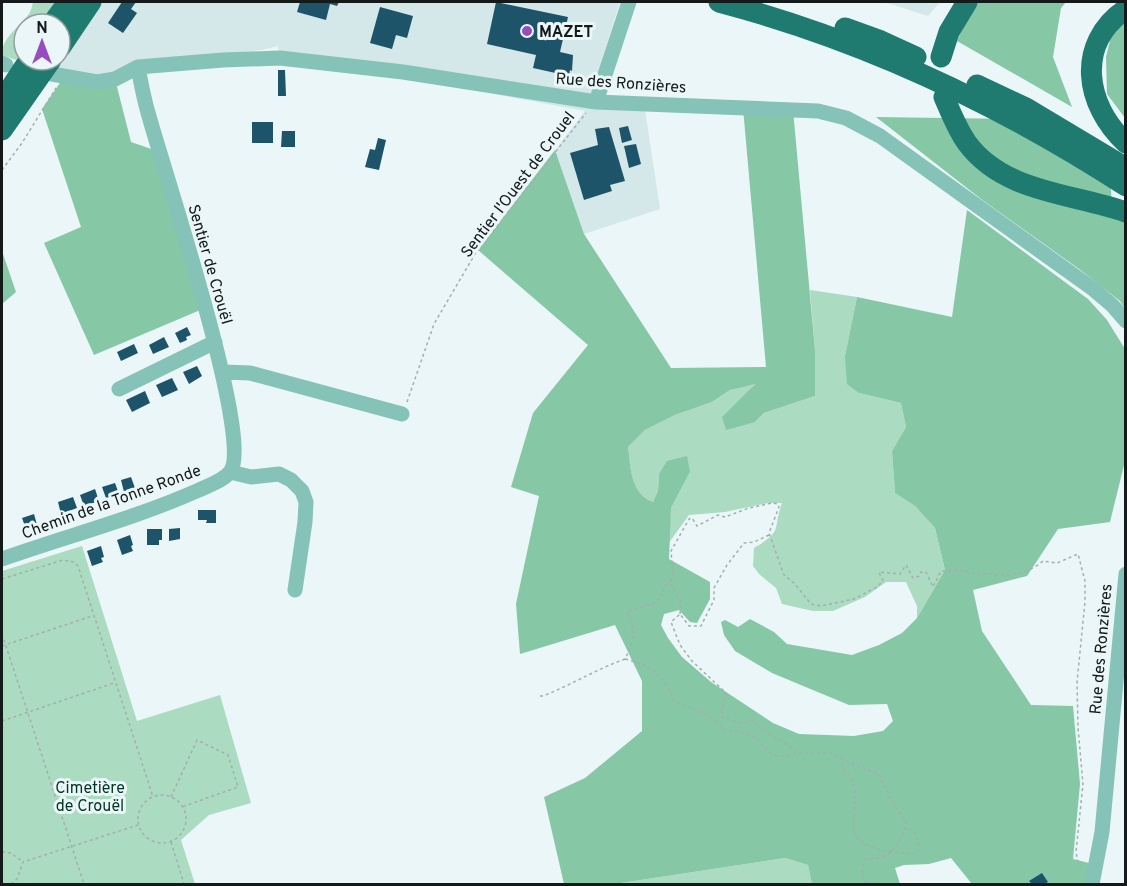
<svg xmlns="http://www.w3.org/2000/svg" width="1127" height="886" viewBox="0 0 1127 886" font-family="Overpass,sans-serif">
	<rect width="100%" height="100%" fill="#eaf6f7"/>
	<!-- built -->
	<path fill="#d4e8ea" d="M97,2H620L590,99L644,103L660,209L584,234L555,150L585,111L402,77L280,58L278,46L262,50L137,62L113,75L95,78L51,69Z
		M884,2H940L928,16Z"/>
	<!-- green -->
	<path fill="#abdbc1" d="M33,2H55L41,24H24V48L16,60L2,55C1,39 19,27 28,15C31,12 32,6 33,2Z
		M810,290L857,297L845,356L859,393L901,403L906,427L892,451L895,493L915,506L935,528L945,570L917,618V606L906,582H886L865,597L833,611H813L782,604L776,588L759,574L753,566L754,548C784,530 772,531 782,503H768L725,512L689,515L668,544L671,508L690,472L659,474L658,491L653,502C630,493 631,469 628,447L645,430L675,415L712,402L730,390L755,383L742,399L755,422L764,413L815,396V350Z
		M82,546L137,721L220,695L251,803L209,815L181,840L195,884H2V571Z
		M785,858L808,865L812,884H621V883Z"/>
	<!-- forest -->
	<path fill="#86c7a5" d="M979,2H1066L1061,8L1053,57L1072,107L957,41L974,4Z
		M1125,23V118L1107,94L1106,57L1112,32Z
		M64,77L115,79L131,142L160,152L205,308L94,355L44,243L81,227L42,109Z
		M743,108L793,110L815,350V396L764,413L755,422L726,430L722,417L755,384L730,390L712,402L675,415L645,430L628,447C631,468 630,493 653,502L658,491L659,474L667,461L687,456L690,472L671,508L669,559L710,582V599L697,623L690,622L679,610L664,614L661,625L668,638L682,657L711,682L773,723L799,734L854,736L883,731L893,721L887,704L849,705L772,673L735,651L724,635L721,622L725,620L738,627L750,619L774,632L787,644L852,655L879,645L902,633L917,618L945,570L935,528L915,506L895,493L892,451L906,427L901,403L859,393L847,384L845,356L857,297L952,317L967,210L1088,299L1107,320L1125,349V461L1110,522L1058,529L1027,576L973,590L982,631L1031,705L1073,706L1080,784L1073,859L1097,865L1089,884H972L951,858L929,864L904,865L895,868L900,884H812L808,865L785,858L621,883V884H564L544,797L585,778L642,731V681L615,625L520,654L516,604L539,496L511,487L533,413L588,345L478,250L555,150L584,234L671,368L766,367Z
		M876,117L1013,119L1110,176L1112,207L1125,212V309L1120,301L1079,269L981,199Z
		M2,251L16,292L2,304Z"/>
	<!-- building -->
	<path fill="#1d5469" d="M122,2H136L131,9L137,13L123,33L108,23Z
		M300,2H339L337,6L330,4L326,20L297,12Z
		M496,2L568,17L560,52L573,55L572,71L570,70L569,76L533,68L536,55L487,44Z
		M380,7L413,16L407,38L396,35L392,49L370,43Z
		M278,70H285L286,96H278Z
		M252,122H273V143H252Z
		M628,126L632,140L622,143L619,128Z
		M609,127L625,181L610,185L612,191L584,200L570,153L598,145L595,129Z
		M282,131H295V147H281Z
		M378,138L386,140L379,170L365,167L370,149L375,150Z
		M636,144L641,164L629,168L624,146Z
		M187,327L191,335L186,337L187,340L180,343L175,333Z
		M164,337L169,347L153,354L149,345Z
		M134,344L138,353L121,361L117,352Z
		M197,366L202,376L189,384L183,372Z
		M172,378L178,390L162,397L156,385Z
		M145,391L150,403L132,412L126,400Z
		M131,477L135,488L124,492L121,480Z
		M115,483L119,494L106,498L102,487Z
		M95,489L99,501L84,506L80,495Z
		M73,497L77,508L61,514L58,502Z
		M198,510H216V523H206L207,520H198Z
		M34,514L37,525L26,529L22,518Z
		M180,528V539L169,541V529Z
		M147,529H162V540H159V545H147Z
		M130,535L133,545L131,546L133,551L122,555L117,540Z
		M101,546L104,557L101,558L103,562L92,566L87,551Z
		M1042,873L1048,882L1044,884H1032L1029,881Z"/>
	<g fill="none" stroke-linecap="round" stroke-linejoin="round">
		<!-- path -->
		<path stroke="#a4aeae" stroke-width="1.5" stroke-dasharray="3 3" stroke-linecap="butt" d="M2,170L22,143L56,88
			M407,402L434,324L475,254L586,113
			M769,535L754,542L744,543L727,565L714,588V600L701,626H689L680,614L671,622L680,645L692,661L726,693L722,711L723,718L741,723L753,720C765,735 784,739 797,753H830L841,758C841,770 852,775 854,787C857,801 853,815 854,829C854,850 900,853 915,854L919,850C919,839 917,831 905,827
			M2,579L63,560L74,562L78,566L153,797
			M680,614L681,602L670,583L673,576L671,551L689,519L692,518L697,526L718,515L725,517L749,508L772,503L778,504L779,507L769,533L784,575L794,583L811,604L821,606L854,599L877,587L883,581L879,572L900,574L906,565L913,578L919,576L921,572H926L933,587L941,571L963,570L977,575C985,572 988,574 996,575C1012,577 1032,571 1043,561L1057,563L1078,554L1085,581V602L1077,682L1078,728L1083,784L1076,852L1078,862L1082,865
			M2,634L84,884
			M2,646L92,616
			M625,659C652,666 664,674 674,701L710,716L726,731C736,731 751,733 759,740C761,743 762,746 764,748C773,757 785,758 796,753
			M540,696H543C571,685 597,669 625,659C631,647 635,638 632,625C630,619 628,617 628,611L655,603L661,597L665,585L669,584
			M2,721L114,683
			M841,758L856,766L879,774L893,804L906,821C906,831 895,851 885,856C879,859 872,857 865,860C861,871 861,876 868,884
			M138 819a24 24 0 1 1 48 0a24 24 0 1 1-48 0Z
			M171,797L197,740L228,755L238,787L182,807
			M171,842L184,884
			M2,852L11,853L22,861
			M11,884L17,879L23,862L138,825"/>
		<!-- minor -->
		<path stroke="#85c2b7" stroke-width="15" d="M2,63L6,65
			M52,74L97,82L115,79L138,67L223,60L280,58L403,72L596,102L818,111L846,118L880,136L1093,289L1112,305L1126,321
			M596,102L629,2
			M223,372L250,373L402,414
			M119,389L215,342
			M230,472L251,477L279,474L291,480L302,491L306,502L305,522L295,590
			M2,559C67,536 136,518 199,490C209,485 223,481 230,472C255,442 162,165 149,116C144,100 141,83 138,67
			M1092,884L1102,832L1126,574"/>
		<!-- highway -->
		<path stroke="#1f7b70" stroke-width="21" d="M719,2C863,40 1001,105 1126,186
			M1126,9C1075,44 1085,105 1126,143
			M52,24L68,2
			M845,28L881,41L916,57
			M60,48L91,2
			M941,57L949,32L967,2
			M977,85L1026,108L1126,168
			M944,97C951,113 957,129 967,143C1004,193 1072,193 1126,212
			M2,101L29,60
			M2,130L51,60"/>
	</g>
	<!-- markers -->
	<circle fill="#984dbf" stroke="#eaf6f7" stroke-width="2" cx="527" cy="31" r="6"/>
	<g text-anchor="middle" stroke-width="6" stroke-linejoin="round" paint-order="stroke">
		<!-- poi labels -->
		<g font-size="16" font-weight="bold" fill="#141919" stroke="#eaf6f7" text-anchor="start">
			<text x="539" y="37">MAZET</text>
		</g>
		<!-- street labels -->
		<g font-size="16" fill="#141919" stroke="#eaf6f7">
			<text transform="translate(621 82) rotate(4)" y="6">Rue des Ronzières</text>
			<text transform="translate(517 184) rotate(-53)" y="6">Sentier l'Ouest de Crouel</text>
			<text transform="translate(211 264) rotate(74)" y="6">Sentier de Crouël</text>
			<text transform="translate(111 501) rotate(-20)" y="6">Chemin de la Tonne Ronde</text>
			<text transform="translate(1100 649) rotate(-85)" y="6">Rue des Ronzières</text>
		</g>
		<!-- park labels -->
		<g font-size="16" fill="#003722" stroke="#eaf6f7">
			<text x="90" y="793">Cimetière<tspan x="90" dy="18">de Crouël</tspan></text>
		</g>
	</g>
	<!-- border -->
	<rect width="1127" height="886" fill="none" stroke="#141919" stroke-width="6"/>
	<!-- north arrow -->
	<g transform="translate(42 42)"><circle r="28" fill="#eaf6f7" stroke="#949e9e" stroke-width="1.5"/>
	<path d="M0-4.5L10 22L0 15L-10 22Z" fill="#984dbf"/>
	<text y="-9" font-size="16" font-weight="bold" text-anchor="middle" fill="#141919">N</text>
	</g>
</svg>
